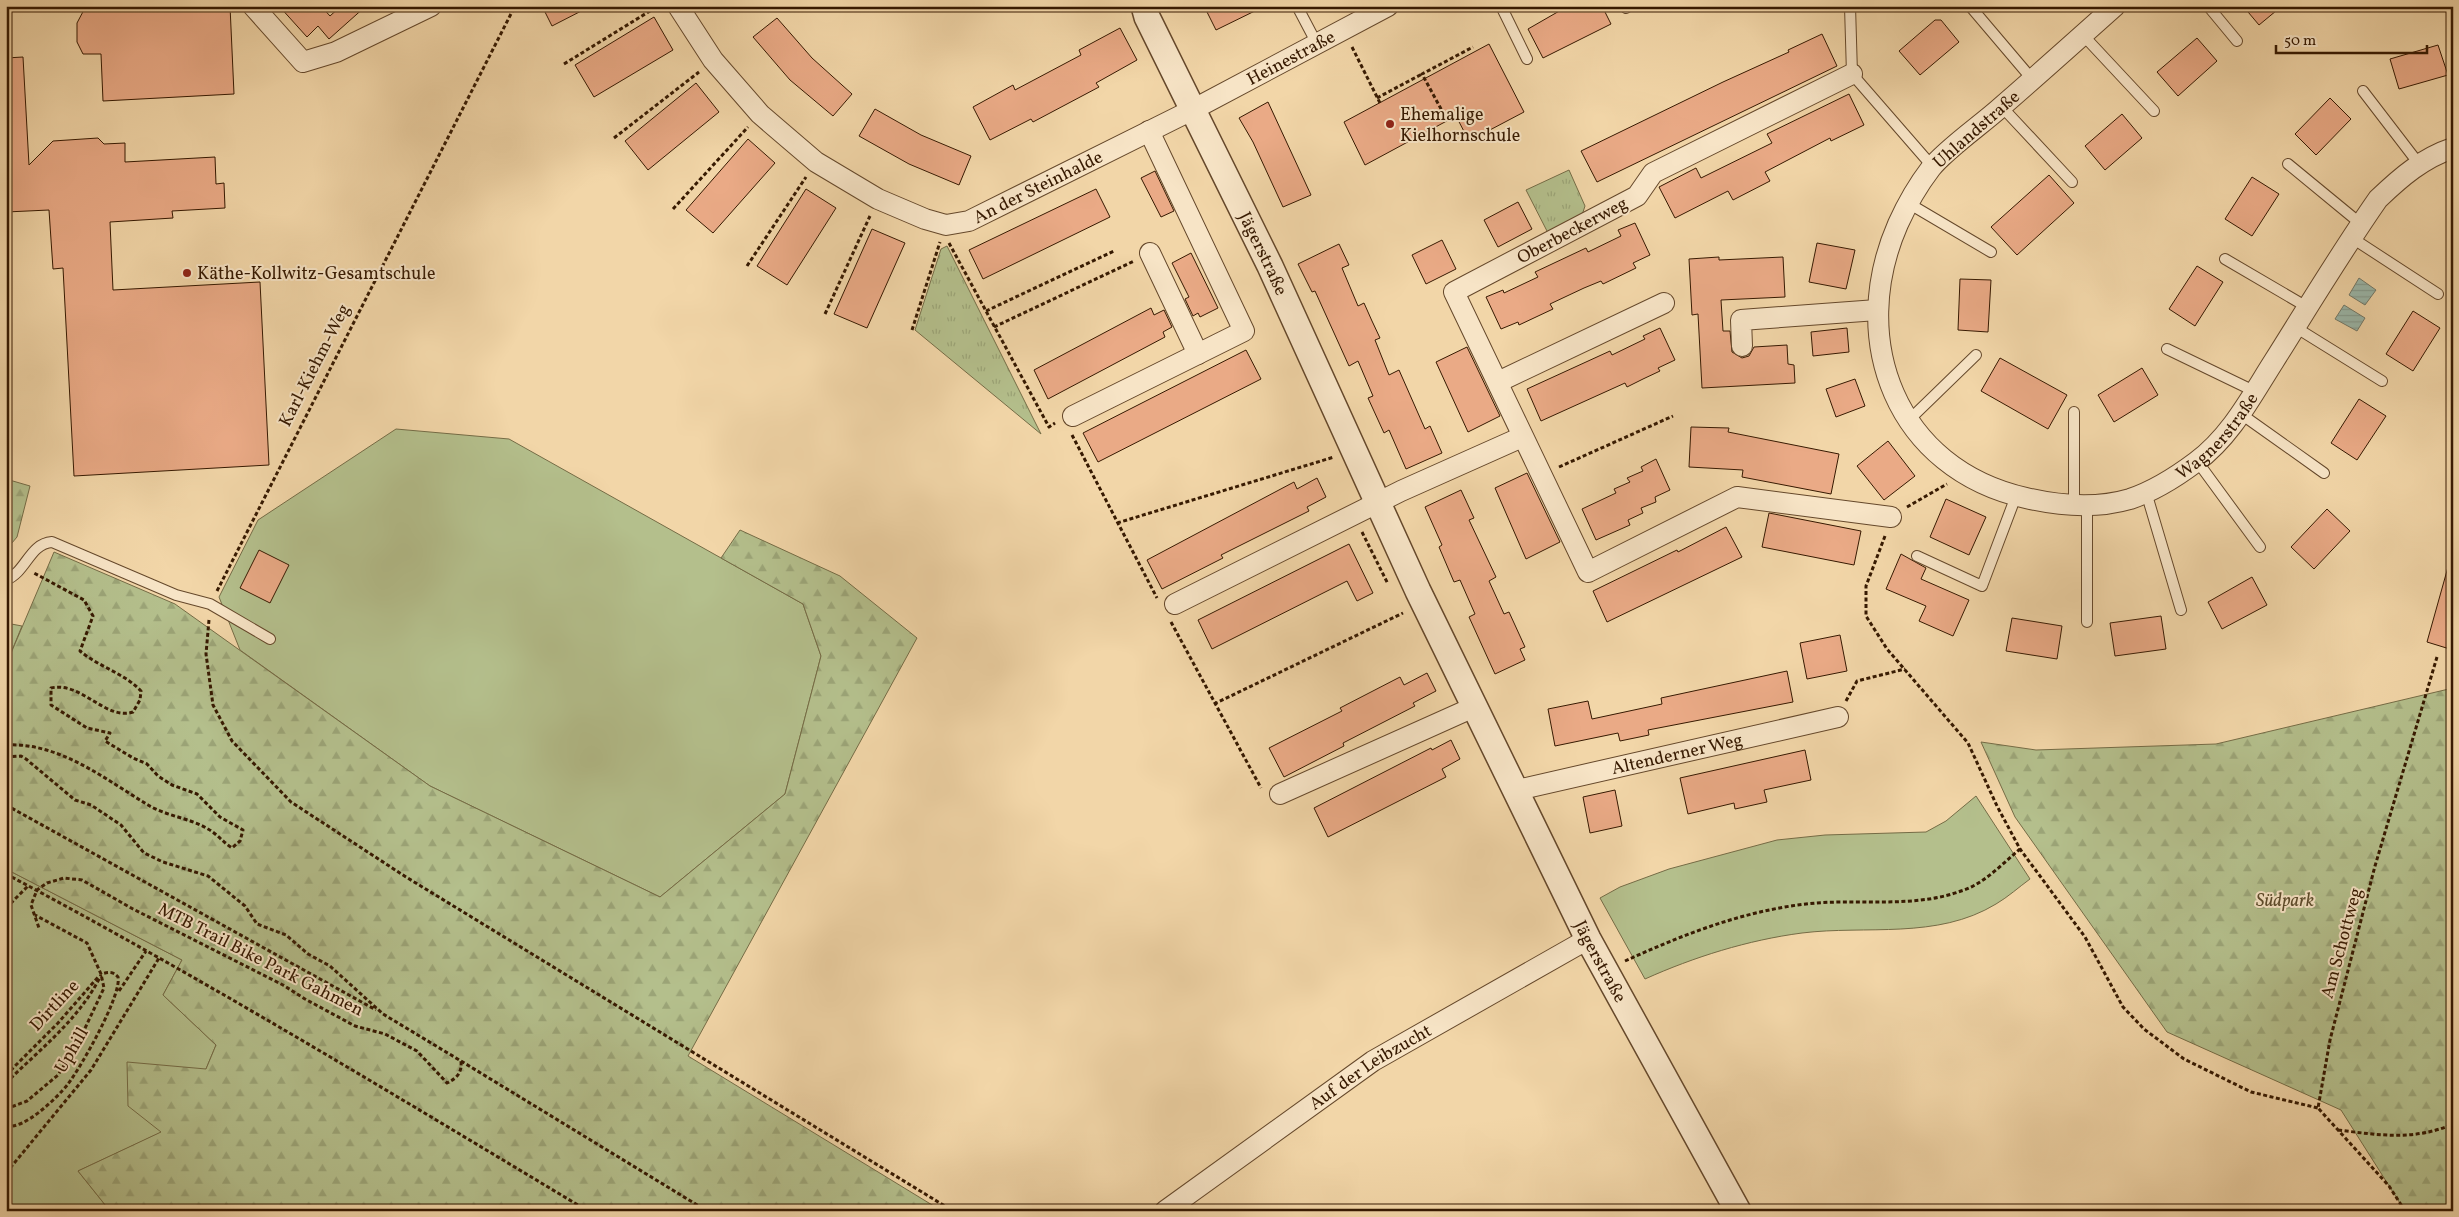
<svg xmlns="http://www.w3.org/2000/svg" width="2459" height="1217" viewBox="0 0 2459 1217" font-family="Vollkorn,serif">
	<defs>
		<pattern id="forest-firs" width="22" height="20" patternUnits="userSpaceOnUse" patternTransform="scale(1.25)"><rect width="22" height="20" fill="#b4bf8c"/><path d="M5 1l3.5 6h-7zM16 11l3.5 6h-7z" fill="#9ba477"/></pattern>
		<pattern id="park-tufts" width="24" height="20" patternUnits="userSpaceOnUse" patternTransform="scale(1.25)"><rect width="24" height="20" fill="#b4bf8c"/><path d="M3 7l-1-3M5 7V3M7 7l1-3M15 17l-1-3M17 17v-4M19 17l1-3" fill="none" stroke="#9ba477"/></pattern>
		<pattern id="water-rules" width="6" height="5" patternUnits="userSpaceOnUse" patternTransform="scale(1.25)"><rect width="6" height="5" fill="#9bb9ac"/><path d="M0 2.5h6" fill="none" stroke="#869e92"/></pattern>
	</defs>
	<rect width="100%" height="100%" fill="#f2d6a8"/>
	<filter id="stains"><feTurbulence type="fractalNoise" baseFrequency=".004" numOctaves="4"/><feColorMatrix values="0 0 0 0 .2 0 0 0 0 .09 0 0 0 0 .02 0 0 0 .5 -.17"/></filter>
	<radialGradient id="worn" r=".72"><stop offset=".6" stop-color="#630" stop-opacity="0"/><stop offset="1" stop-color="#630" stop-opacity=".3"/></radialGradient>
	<!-- green -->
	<path fill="#b4bf8c" stroke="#756c46" d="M396,429L509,439L803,604L821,656L785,794L660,897L430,786L240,650L219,597L258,520Z
		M6,623L22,626L6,665Z
		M1976,796L2030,879C2019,887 2008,897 1996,904C1937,940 1866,925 1802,933C1748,940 1694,957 1645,979L1600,898L1620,887L1669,869L1777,840L1825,835L1926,832L1946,821Z
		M6,869L182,960L163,995L216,1045L206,1069L162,1132L78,1171L110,1211H6V923L10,915L6,898Z"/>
	<!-- forest -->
	<path fill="url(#forest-firs)" stroke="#756c46" d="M6,479L30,486L17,537L6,550Z
		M740,530L840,576L917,638L688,1056L942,1211H110L78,1171L161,1132L128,1106L127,1062L206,1069L216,1045L163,995L182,960L6,869V665L54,552L175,604L430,786L660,897L785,794L821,656L803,604L721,558Z
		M2453,688V1211H2405L2341,1110L2167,1032L2015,817L1981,742L2036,750L2216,744Z"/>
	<!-- park -->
	<path fill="url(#park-tufts)" stroke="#756c46" d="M1569,170L1585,206L1581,218L1548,233L1526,190Z
		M947,246L1041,434L915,330L941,249Z"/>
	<!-- water -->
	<path fill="url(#water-rules)" stroke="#737968" d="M2359,278L2376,290L2365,305L2349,295Z
		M2344,305L2365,318L2357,331L2335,319Z"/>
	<!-- building -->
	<path fill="#eaaa86" stroke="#361901" d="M86,6H230L234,94L103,101L101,54H83L77,42V23Z
		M279,6H321L330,16L341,6H366L329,39L318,26L307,37Z
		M542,6H591L552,26Z
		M1204,6H1265L1216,30Z
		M1568,6H1602L1611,24L1543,58L1528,29Z
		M2243,6H2282L2259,25Z
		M654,17L673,50L594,97L575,65Z
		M777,18L812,58L852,94L833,116L790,80L753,37Z
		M1935,20H1941L1959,42L1920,75L1899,51Z
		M1120,28L1137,60L1096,83L1099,87L1033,122L1031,119L990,140L973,107L1013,85L1015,90L1081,55L1079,50Z
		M1822,34L1837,66L1597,182L1581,151L1723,82L1789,52L1788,50Z
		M2197,38L2217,61L2178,96L2157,72Z
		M1489,44L1524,112L1469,141L1456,116L1365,165L1344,122Z
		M2438,45L2448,75L2399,89L2390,59Z
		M23,57L29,165L53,141L98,138L104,144L125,143V162L215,157L216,184L224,183L225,208L172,211L173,218L110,222L113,290L260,282L269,465L74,476L63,268L53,269L49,210L6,212V58Z
		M696,83L719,112L648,170L625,141Z
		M1849,94L1864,125L1831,141L1830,138L1765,172L1770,181L1733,200L1728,191L1675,218L1659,187L1696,168L1701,178L1772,143L1767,134Z
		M2330,98L2351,119L2316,155L2295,134Z
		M1268,102L1311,195L1283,207L1253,142L1239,118Z
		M875,109L921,135L971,156L959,185L909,164L859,136Z
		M2122,114L2142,138L2105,170L2085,146Z
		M748,139L775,163L713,233L686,210Z
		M1155,171L1174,211L1161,217L1141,178Z
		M2049,175L2074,203L2017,255L1991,227Z
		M2252,177L2279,194L2252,236L2225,219Z
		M806,189L836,208L787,285L757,266Z
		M1096,189L1110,217L983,279L969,250Z
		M1518,202L1532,229L1498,247L1484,220Z
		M1635,223L1650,255L1633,263L1636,268L1603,284L1601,281L1584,288L1550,304L1553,309L1519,325L1518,322L1501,329L1486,297L1503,290L1504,293L1538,277L1535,272L1586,248L1588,252L1621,236L1618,230Z
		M872,229L905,243L867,328L834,314Z
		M1442,240L1456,269L1426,284L1412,255Z
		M1817,243L1855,250L1846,289L1809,282Z
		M1339,244L1349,265L1342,268L1358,306L1364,303L1372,321L1380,338L1375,340L1389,375L1399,370L1425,429L1430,426L1442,453L1406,469L1389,430L1384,433L1368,398L1373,396L1358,361L1349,366L1315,291L1312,292L1298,264Z
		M1191,253L1218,308L1200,317L1198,313L1193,316L1185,299L1189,297L1172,263Z
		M1719,257V260L1783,257L1785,297L1721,300L1723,331H1730L1732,352L1742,358L1749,356L1754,347L1787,345L1788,364L1794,365L1795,383L1702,388L1698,314L1692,315L1689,259Z
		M2197,266L2223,282L2195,326L2169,309Z
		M1960,279L1991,280L1988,332L1958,330Z
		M1151,308L1154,315L1164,310L1172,327L1163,332L1165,337L1048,399L1034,370Z
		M2413,311L2440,328L2413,371L2386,354Z
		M1660,328L1675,360L1658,368L1660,371L1643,379L1627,387L1625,383L1541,421L1527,389L1610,351L1612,355L1645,339L1643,336Z
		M1847,328L1849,352L1813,356L1811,332Z
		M1467,347L1500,416L1468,432L1436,362Z
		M1246,350L1261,379L1098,462L1083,433Z
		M2000,358L2067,395L2048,429L1981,391Z
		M2142,368L2158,395L2114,422L2098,395Z
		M1855,379L1865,406L1836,417L1826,389Z
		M2359,399L2386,416L2357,460L2331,443Z
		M1691,427L1729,428L1728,432L1839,454L1831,494L1742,477L1743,470L1689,467Z
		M1888,441L1915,476L1884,500L1857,466Z
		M1656,459L1670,490L1655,497L1656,502L1641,508L1643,513L1628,520L1630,525L1596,540L1582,509L1616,493L1614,489L1630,482L1627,478L1643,471L1641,467Z
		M1527,473L1560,542L1526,559L1495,488Z
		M1317,478L1326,497L1307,507L1309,511L1221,555L1223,558L1162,589L1147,560L1294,482L1297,489Z
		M1461,490L1474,518L1469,520L1496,577L1489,581L1504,614L1509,612L1525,647L1520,649L1525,660L1495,674L1469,617L1475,614L1460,580L1454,582L1439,547L1442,545L1425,507Z
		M1946,499L1986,517L1969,555L1930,537Z
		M2327,509L2350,531L2314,569L2291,547Z
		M1769,513L1861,531L1854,565L1762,547Z
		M1726,527L1742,557L1607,622L1593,591L1677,550L1678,552Z
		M1349,544L1373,593L1357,601L1347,581L1212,649L1198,620Z
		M259,550L289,565L270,603L240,588Z
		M1901,554L1926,568L1921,579L1969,600L1953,636L1919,621L1926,606L1886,589Z
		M2448,567L2453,568V650L2427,642Z
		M2252,577L2267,605L2222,629L2208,602Z
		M2161,616L2166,649L2115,656L2110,623Z
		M2012,618L2062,626L2057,659L2006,651Z
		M1840,635L1847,671L1807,679L1800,643Z
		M1787,671L1793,702L1648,730L1649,735L1620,741L1618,733L1555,746L1548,709L1588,701L1592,719L1662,704L1661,698Z
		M1427,673L1436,691L1413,703L1415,706L1343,743L1344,746L1284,777L1269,748L1342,711L1340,708L1400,677L1404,685Z
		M1451,740L1460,759L1442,769L1446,777L1328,837L1314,808L1431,748L1432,750Z
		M1805,750L1811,780L1764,790L1767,802L1735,809L1734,803L1688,814L1680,778Z
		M1615,790L1622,826L1590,833L1583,797Z"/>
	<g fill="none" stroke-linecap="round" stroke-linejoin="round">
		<!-- service casing -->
		<g stroke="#65482b" stroke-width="12">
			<path id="service" d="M1297,6L1317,44
				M1501,6L1527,59
				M1625,6L1626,8
				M1850,6L1852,74L1932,166
				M1970,6L2032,79
				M2208,6L2237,41
				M2083,35L2154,111
				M2363,91L2419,164
				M2002,107L2072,182
				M2288,164L2361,224
				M1908,203L1991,252
				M2352,238L2438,294
				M2225,259L2307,307
				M2295,327L2382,381
				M2167,349L2254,391
				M2241,414L2324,473
				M1908,421L1976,355
				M2197,461L2260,547
				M2146,492L2181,610
				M2074,505V412
				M1917,556L1982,586L2016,496
				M6,580C27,571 29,544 52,542L176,595L210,604L270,639
				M2087,622V505"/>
		</g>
		<!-- minor casing -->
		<g stroke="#65482b" stroke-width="22">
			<g id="minor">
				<path d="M253,6L303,62L336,52L431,6"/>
				<path id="s1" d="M678,6L713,60L760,114L816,162L878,199L925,219L946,225L969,221L1194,109L1388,6"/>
				<path id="s2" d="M2115,6C2077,40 2039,74 2001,107C1981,125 1946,149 1931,168C1918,185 1907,204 1898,224C1847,340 1896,469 2026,498C2060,506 2096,509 2130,499C2154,491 2176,477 2196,462C2231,436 2251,397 2274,361C2308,307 2341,252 2378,199C2401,177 2423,158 2453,148"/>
				<path d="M1852,74L1653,173L1637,196L1454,292L1588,572L1737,497L1891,517"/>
				<path d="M1150,253L1198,354"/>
				<path d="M1742,346L1741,320L1877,310"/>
				<path d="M1498,382L1664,303"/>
				<path d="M1073,416L1244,331L1149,131"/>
				<path d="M1175,604L1401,491L1522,437"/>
				<path id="s3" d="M1517,790L1838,717"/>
				<path d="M1280,794L1474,707"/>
				<path id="s4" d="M1165,1211L1373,1061L1588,939"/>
			</g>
		</g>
		<!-- tertiary casing -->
		<g stroke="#65482b" stroke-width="28">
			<g id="tertiary">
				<path id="s5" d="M1144,6L1147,17L1270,266L1418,591L1588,939L1738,1211"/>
			</g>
		</g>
		<!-- path -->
		<path stroke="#361901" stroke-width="3" stroke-dasharray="4 2.5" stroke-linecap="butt" d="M1352,47L1380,103
			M564,64L658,6
			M1377,98L1422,74
			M1454,113L1446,118L1422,74L1473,47
			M614,138L699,72
			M673,209L748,127
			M949,243L1049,427L1055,423
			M747,266L806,177
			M986,311L1114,251
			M825,314L870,216
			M994,327L1134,261
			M912,330L940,242
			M1072,435L1157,598
			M1559,467L1673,416
			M1907,507L1947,484
			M1117,523L1334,457
			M1362,532L1388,584
			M1885,536L1866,586V616L1887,649L1968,743L1997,806L2020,849L2085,937L2123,1007L2144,1029L2184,1059L2251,1092L2318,1108
			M217,591L515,6
			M209,620L206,654L213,705L232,741L291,802L406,877L953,1211
			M1171,622L1261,788
			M1846,701L1857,681L1905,669
			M1214,704L1403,613
			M6,745C59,742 105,779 148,805C166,816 190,818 208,829C217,834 223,842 232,848L240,841L243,830L220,817L197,794L172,785L158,776L147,764L133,758L105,741L110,733L87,728L51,705V688C81,681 106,721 133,712L140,700L141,691C124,673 99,667 80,651L93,616L84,600L34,573
			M6,757L21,756L26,759L75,800L91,805L121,825L144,853L163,862L208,876L245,906L257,924L286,935L308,954L330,966L383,1014L461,1061C462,1073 457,1078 447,1083L417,1051L385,1034L355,1026L305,999L283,985L133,909L82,880L64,878L47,883L37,890L31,905L39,928
			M6,805L376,1010
			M6,874C204,979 396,1096 588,1211
			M6,908L28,886
			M1625,961C1682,935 1743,911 1806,904C1857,898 1912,909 1961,891C1984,884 2002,864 2020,849
			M119,991L146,951
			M461,1061L707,1211
			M6,1075L58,1023L99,976
			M6,1083C40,1049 80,1019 101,975
			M6,1109L27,1101L58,1075L78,1043L104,988L101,974L87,943L35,915
			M6,1126C24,1130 57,1098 68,1084C81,1067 122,995 118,977C113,971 108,972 101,974
			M2338,1130C2379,1135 2414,1141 2453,1124
			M6,1173L91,1070L159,958
			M2405,1211L2389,1186L2318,1108L2330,1040L2375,866L2437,657"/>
		<!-- service -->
		<use href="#service" stroke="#f7e4c6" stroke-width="10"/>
		<!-- minor -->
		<use href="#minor" stroke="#f7e4c6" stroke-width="20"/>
		<!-- tertiary -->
		<use href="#tertiary" stroke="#f7e4c6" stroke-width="25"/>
	</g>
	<!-- markers -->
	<g fill="#8f2418" stroke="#f7e4c6" stroke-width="2">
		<circle cx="1390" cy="124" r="5"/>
		<circle cx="187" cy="273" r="5"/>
	</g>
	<g text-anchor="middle" stroke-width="4" stroke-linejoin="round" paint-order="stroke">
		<!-- street labels -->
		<g font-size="18" fill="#361901" stroke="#f7e4c6">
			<text dy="6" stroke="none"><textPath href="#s1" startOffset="739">Heinestraße</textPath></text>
			<text transform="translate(1976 129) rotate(-41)" y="6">Uhlandstraße</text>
			<text dy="6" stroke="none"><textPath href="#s1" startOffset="455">An der Steinhalde</textPath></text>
			<text transform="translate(1572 230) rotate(-28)" y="6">Oberbeckerweg</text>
			<text dy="6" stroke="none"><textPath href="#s5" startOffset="275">Jägerstraße</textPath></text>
			<text transform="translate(314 365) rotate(-63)" y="6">Karl-Kiehm-Weg</text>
			<text dy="6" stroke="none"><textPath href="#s2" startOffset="874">Wagnerstraße</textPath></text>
			<text dy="6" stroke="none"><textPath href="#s3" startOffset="164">Altenderner Weg</textPath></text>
			<text transform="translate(2341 943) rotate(-75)" y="6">Am Schottweg</text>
			<text transform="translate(261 959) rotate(27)" y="6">MTB Trail Bike Park Gahmen</text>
			<text dy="6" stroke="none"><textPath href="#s5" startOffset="1059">Jägerstraße</textPath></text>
			<text transform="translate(54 1005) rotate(-47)" y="6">Dirtline</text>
			<text transform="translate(71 1050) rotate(-60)" y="6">Uphill</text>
			<text dy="6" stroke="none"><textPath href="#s4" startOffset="251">Auf der Leibzucht</textPath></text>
		</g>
		<!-- poi labels -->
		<g font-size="18" fill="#361901" stroke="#f7e4c6" text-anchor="start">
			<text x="1400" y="120">Ehemalige<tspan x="1400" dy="21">Kielhornschule</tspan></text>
			<text x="197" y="279">Käthe-Kollwitz-Gesamtschule</text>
		</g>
		<!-- park labels -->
		<g font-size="18" font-style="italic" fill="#5c4b2b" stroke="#f7e4c6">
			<text x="2285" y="906">Südpark</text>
		</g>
	</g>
	<!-- margin -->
	<rect width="2459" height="1217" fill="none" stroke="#f2d6a8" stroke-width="25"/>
	<rect x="8" y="8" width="2444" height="1202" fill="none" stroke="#361901" stroke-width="2.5"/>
	<rect x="12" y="12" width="2434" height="1192" fill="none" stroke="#361901"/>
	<!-- scale -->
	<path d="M2276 45v8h151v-8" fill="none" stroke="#361901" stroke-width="2.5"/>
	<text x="2284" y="45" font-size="15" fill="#361901" stroke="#f7e4c6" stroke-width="4" paint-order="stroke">50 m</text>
	<rect width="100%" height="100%" filter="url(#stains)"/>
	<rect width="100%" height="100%" fill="url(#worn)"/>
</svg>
